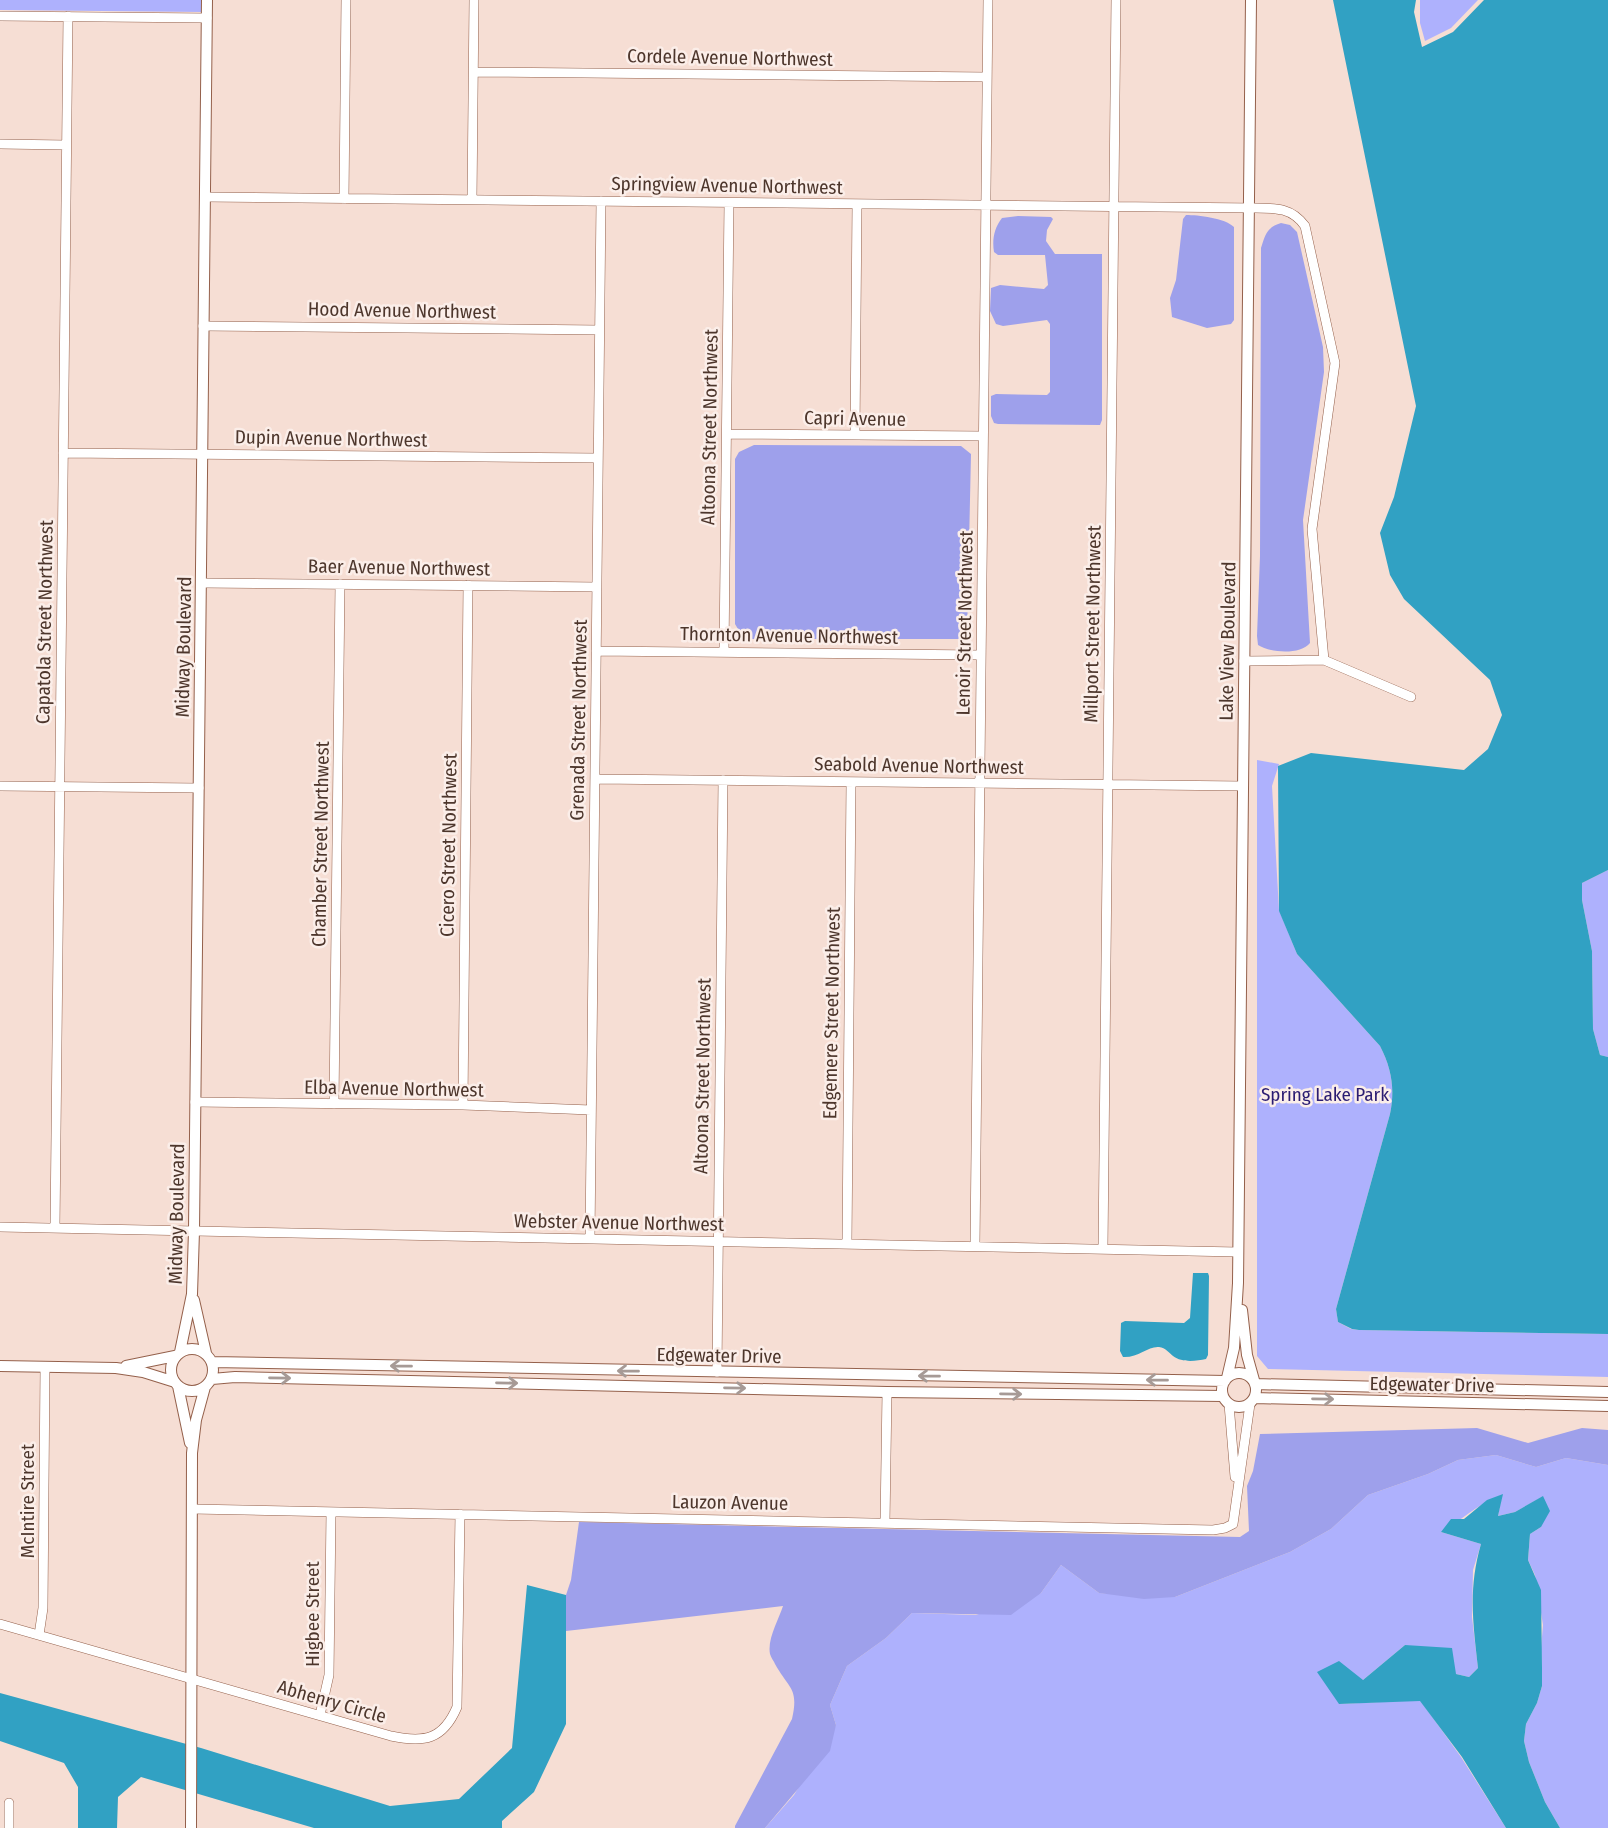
<svg xmlns="http://www.w3.org/2000/svg" width="1608" height="1828" viewBox="0 0 1608 1828" font-family="'Fira Sans Condensed',sans-serif">
	<rect width="100%" height="100%" fill="#f6ded4"/>
	<!-- green -->
	<path fill="#aeb1fd" d="M0,0H202V12L0,10Z
		M1420,0H1478L1451,28L1425,41L1420,23Z
		M1257,760L1279,764L1272,786L1279,910L1297,954L1380,1046C1392,1069 1395,1090 1390,1114L1336,1309L1338,1322L1351,1329L1359,1330L1608,1334V1377L1268,1369L1257,1356Z
		M1608,870V1057L1600,1055L1593,1029L1592,951L1582,900V883Z
		M1496,1455L1536,1467L1566,1458L1608,1465V1828H1560L1545,1802L1529,1762L1524,1741L1526,1724L1537,1703L1542,1686V1668L1541,1648L1543,1625L1535,1575L1528,1560L1530,1534L1541,1527L1542,1497L1515,1512L1498,1516L1502,1495C1480,1502 1462,1520 1441,1532L1481,1544L1473,1570L1472,1617L1478,1668L1469,1677L1456,1674L1405,1645L1363,1680L1340,1704L1420,1700L1461,1757L1506,1828H765L794,1795L836,1725L830,1705L847,1666L886,1638L912,1613L976,1615L1041,1593L1061,1565L1099,1593L1175,1597L1290,1552L1331,1529L1368,1495L1428,1474L1458,1460Z"/>
	<!-- forest -->
	<path fill="#9ea0eb" d="M1186,215C1198,215 1225,218 1234,227V320L1231,324L1207,328L1172,317L1170,298L1176,280L1183,219Z
		M1018,216L1051,217L1053,219L1047,230L1046,241L1055,254H1102V420L1100,425L998,424L994,423L991,416V396L996,394L1047,395L1050,392V324L1047,320L1003,326L996,324L990,311L991,288L1000,285L1044,289L1048,285L1045,255H998L994,252C992,240 994,228 1002,218Z
		M1281,223L1290,225L1297,232L1323,347L1324,372L1303,520L1310,643C1301,655 1270,653 1258,645L1257,636L1260,556L1261,248C1265,235 1267,227 1281,223Z
		M754,445L961,446L971,454L967,637L962,639H751L741,634L735,624V459L739,452Z
		M1477,1428L1528,1443L1582,1428L1608,1430V1465L1566,1458L1536,1467L1496,1455L1458,1460L1428,1474L1368,1495L1331,1529L1290,1552L1175,1597L1144,1599L1099,1593L1061,1565L1041,1593L1011,1615L912,1613L886,1638L847,1666L830,1705L836,1725L830,1751L765,1828H735V1826L792,1719C799,1688 789,1689 775,1664C774,1661 771,1658 770,1654C767,1639 779,1619 783,1606L566,1631V1595L571,1580L579,1522L1240,1537L1249,1531L1247,1486L1253,1471L1260,1434Z"/>
	<!-- water -->
	<path fill="#31a1c3" d="M1333,0H1416L1414,12L1422,47L1453,32L1484,0H1608V870L1582,883V900L1592,951L1593,1029L1600,1055L1608,1057V1334L1359,1330L1352,1329L1338,1322L1336,1309L1390,1114C1395,1090 1392,1069 1380,1046L1297,954L1279,911L1278,766L1311,753L1464,770L1488,749L1502,715L1490,680L1404,599L1390,575L1380,533L1394,497L1416,406Z
		M1193,1273H1208L1209,1276L1208,1355L1206,1359C1196,1361 1182,1363 1173,1356C1168,1352 1166,1348 1159,1347C1148,1346 1138,1358 1123,1357L1120,1351L1121,1323L1125,1321L1184,1323L1190,1318Z
		M1503,1494L1498,1516L1515,1512L1543,1496L1550,1511L1541,1527L1530,1534L1528,1560L1541,1590L1542,1668V1686L1537,1703L1526,1724L1524,1741L1529,1762L1545,1802L1560,1828H1506L1462,1757L1420,1701L1339,1704L1317,1672L1339,1661L1363,1680L1405,1645L1452,1648L1456,1674L1469,1677L1478,1668C1473,1623 1468,1589 1481,1544L1441,1532L1451,1519H1464L1487,1500Z
		M527,1585L566,1595V1724L534,1792L502,1821V1828H314L141,1777L118,1797L117,1828H78V1787L64,1763L0,1741V1693L201,1748L390,1806L459,1799L512,1748Z"/>
	<g fill="none" stroke-linecap="round" stroke-linejoin="round">
		<!-- minor casing -->
		<g stroke="#94604b" stroke-width="10">
			<path id="minor" d="M0,16L207,18
				M474,72L987,77
				M0,144L66,145
				M205,197L1255,208C1277,208 1292,208 1305,226L1335,363L1312,529L1324,660
				M344,199L346,0
				M472,200L474,0
				M203,326L599,330
				M727,434L983,436
				M855,435L857,204
				M63,453L598,458
				M201,583L597,587
				M596,651L981,655
				M724,652L729,203
				M1244,661L1324,660L1411,697
				M595,779L1243,786
				M0,786L199,788
				M195,1102L463,1105L591,1110
				M334,1104L340,584
				M463,1105L468,585
				M0,1227L1238,1252
				M55,1228L68,16
				M590,1239L601,201
				M847,1244L851,782
				M975,1246L988,0
				M1103,1249L1116,0
				M717,1372L723,780
				M1229,1404L1235,1477
				M192,1509L1213,1530L1225,1528L1233,1524L1250,1404
				M885,1523L887,1392
				M0,1624L391,1736C424,1743 443,1740 457,1707L460,1514
				M39,1635L43,1608L45,1367
				M320,1715L329,1675L331,1512
				M9,1803V1828"/>
		</g>
		<!-- tertiary casing -->
		<g stroke="#94604b" stroke-width="12">
			<path id="tertiary" d="M194,1300L206,1353
				M1242,1310L1247,1355L1254,1380
				M171 1370a21 21 0 1 1 42 0a21 21 0 1 1-42 0Z
				M180,1352L192,1294L194,1231L207,0
				M212,1362L1225,1381
				M0,1366L116,1368L143,1372L175,1382
				M126,1366L175,1356
				M1222 1390a17 17 0 1 1 34 0a17 17 0 1 1-34 0Z
				M1227,1378L1234,1348L1238,1283L1251,0
				M212,1379L235,1377L887,1392L1223,1396
				M1255,1384L1608,1392
				M178,1386L190,1443
				M1255,1398L1608,1406
				M191,1828L192,1453L196,1420L205,1387"/>
		</g>
		<!-- minor -->
		<use href="#minor" stroke="#fff" stroke-width="9"/>
		<!-- tertiary -->
		<use href="#tertiary" stroke="#fff" stroke-width="10"/>
	</g>
	<!-- one-way arrows -->
	<defs><path id="oneway-shaft" d="M-6 0H5M1.5-3L5.5 0L1.5 3" fill="none" stroke-width="1.6" stroke-linecap="round" stroke-linejoin="round" transform="scale(1.75)"/></defs>
	<g stroke="#a69a96">
		<use href="#oneway-shaft" transform="translate(401 1366) rotate(-179)"/>
		<use href="#oneway-shaft" transform="translate(628 1371) rotate(-179)"/>
		<use href="#oneway-shaft" transform="translate(929 1376) rotate(-179)"/>
		<use href="#oneway-shaft" transform="translate(280 1378) rotate(1)"/>
		<use href="#oneway-shaft" transform="translate(1157 1380) rotate(-179)"/>
		<use href="#oneway-shaft" transform="translate(507 1383) rotate(1)"/>
		<use href="#oneway-shaft" transform="translate(735 1388) rotate(1)"/>
		<use href="#oneway-shaft" transform="translate(1011 1394) rotate(1)"/>
		<use href="#oneway-shaft" transform="translate(1323 1399) rotate(1)"/>
	</g>
	<g text-anchor="middle" stroke-width="5" stroke-linejoin="round" paint-order="stroke">
		<!-- street labels -->
		<g font-size="19" fill="#4d362c" stroke="#fbeee9">
			<text transform="translate(730 57) rotate(1)" y="7">Cordele Avenue Northwest</text>
			<text transform="translate(727 185) rotate(1)" y="7">Springview Avenue Northwest</text>
			<text transform="translate(402 310) rotate(1)" y="7">Hood Avenue Northwest</text>
			<text transform="translate(855 418) rotate(1)" y="7">Capri Avenue</text>
			<text transform="translate(709 427) rotate(-89)" y="7">Altoona Street Northwest</text>
			<text transform="translate(331 438) rotate(1)" y="7">Dupin Avenue Northwest</text>
			<text transform="translate(399 567) rotate(1)" y="7">Baer Avenue Northwest</text>
			<text transform="translate(44 622) rotate(-89)" y="7">Capatola Street Northwest</text>
			<text transform="translate(964 623) rotate(-89)" y="7">Lenoir Street Northwest</text>
			<text transform="translate(1092 624) rotate(-89)" y="7">Millport Street Northwest</text>
			<text transform="translate(789 635) rotate(1)" y="7">Thornton Avenue Northwest</text>
			<text transform="translate(1227 641) rotate(-89)" y="7">Lake View Boulevard</text>
			<text transform="translate(183 647) rotate(-89)" y="7">Midway Boulevard</text>
			<text transform="translate(578 720) rotate(-89)" y="7">Grenada Street Northwest</text>
			<text transform="translate(919 765) rotate(1)" y="7">Seabold Avenue Northwest</text>
			<text transform="translate(320 844) rotate(-89)" y="7">Chamber Street Northwest</text>
			<text transform="translate(448 845) rotate(-89)" y="7">Cicero Street Northwest</text>
			<text transform="translate(831 1013) rotate(-89)" y="7">Edgemere Street Northwest</text>
			<text transform="translate(702 1076) rotate(-89)" y="7">Altoona Street Northwest</text>
			<text transform="translate(394 1088) rotate(1)" y="7">Elba Avenue Northwest</text>
			<text transform="translate(176 1214) rotate(-89)" y="7">Midway Boulevard</text>
			<text transform="translate(619 1222) rotate(1)" y="7">Webster Avenue Northwest</text>
			<text transform="translate(719 1355) rotate(1)" y="7">Edgewater Drive</text>
			<text transform="translate(1432 1384) rotate(1)" y="7">Edgewater Drive</text>
			<text transform="translate(27 1501) rotate(-90)" y="7">McIntire Street</text>
			<text transform="translate(730 1502) rotate(1)" y="7">Lauzon Avenue</text>
			<text transform="translate(312 1614) rotate(-90)" y="7">Higbee Street</text>
			<text transform="translate(332 1701) rotate(16)" y="7">Abhenry Circle</text>
		</g>
		<!-- park labels -->
		<g font-size="19" fill="#2b1c72" stroke="#fbeee9">
			<text x="1325" y="1101">Spring Lake Park</text>
		</g>
	</g>
</svg>
